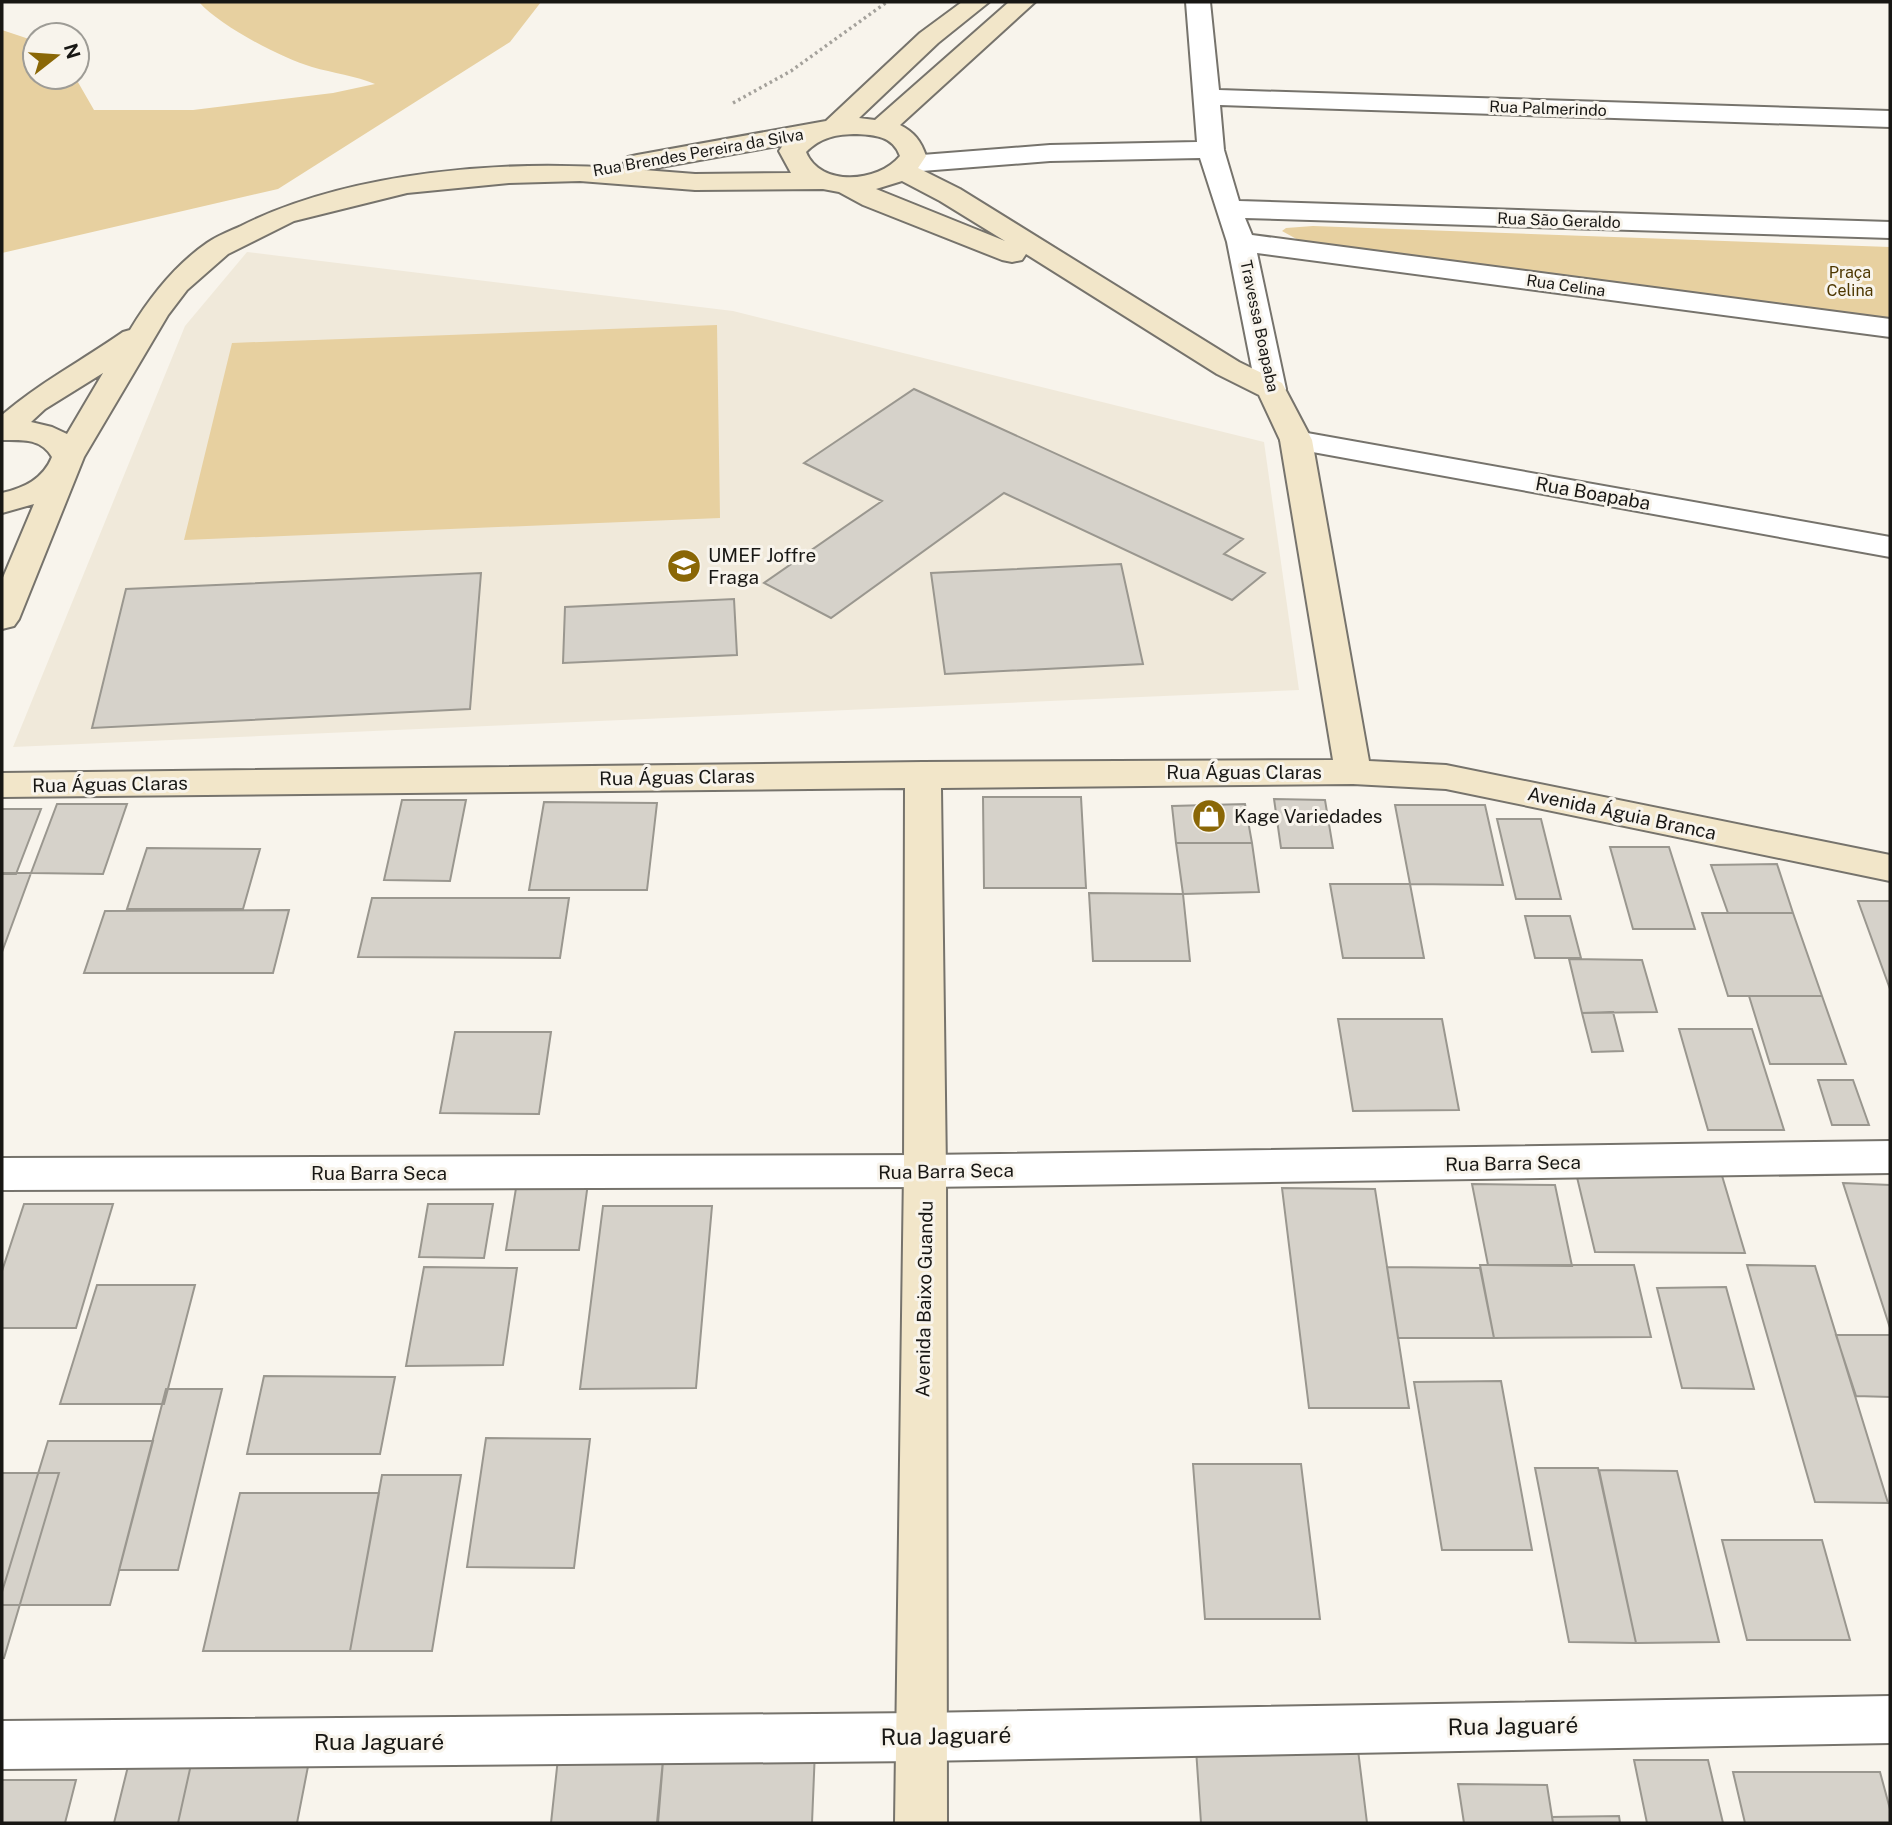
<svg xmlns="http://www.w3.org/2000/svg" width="1892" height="1825" viewBox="0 0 1892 1825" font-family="'Public Sans',sans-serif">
	<rect width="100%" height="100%" fill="#f8f4ec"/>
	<!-- built -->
	<path fill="#f0e9da" d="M247,252L733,311L1264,442L1299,690L13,747L185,326Z"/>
	<!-- green -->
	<path fill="#e7d0a0" d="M199,2H541L510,42L278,189L2,253V30L35,41V77H75L94,110H193L333,93L375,84C356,76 333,73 312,67C281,58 220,26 199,2Z
		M1313,226L1890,247V323L1302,242L1282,231L1286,228Z
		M717,325L720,518L184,540L232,343Z"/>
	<!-- building -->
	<path fill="#d6d2ca" stroke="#9a978f" stroke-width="2" d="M914,389L1243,539L1224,554L1265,573L1232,600L1004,493L831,618L764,583L882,501L804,463Z
		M1121,564L1143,664L945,674L931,573Z
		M481,573L470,709L92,728L126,589Z
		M734,599L737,655L563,663L565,607Z
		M983,797H1081L1086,888H984Z
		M1274,799L1325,800L1333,848H1281Z
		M402,800H466L450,881L384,880Z
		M544,802L657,803L647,890H529Z
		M57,804H127L103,874L31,873Z
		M1245,804L1252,843H1176L1172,806Z
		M1395,805H1485L1503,885L1410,884Z
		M2,809H41L16,874H2Z
		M1497,819H1541L1561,899H1516Z
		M1176,843H1252L1259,892L1183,894Z
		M1610,847H1669L1695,929H1633Z
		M147,848L260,849L243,909H127Z
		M1777,864L1793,913H1728L1711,865Z
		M2,873H31L2,952Z
		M1330,884H1410L1424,958H1343Z
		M1089,893L1183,894L1190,961H1093Z
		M372,898H569L560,958L358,957Z
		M1858,901H1890V989Z
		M289,910L273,973H84L105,911Z
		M1702,913H1793L1822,996H1728Z
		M1525,916H1570L1581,958H1535Z
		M1569,959L1642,960L1657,1012L1582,1013Z
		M1749,996H1822L1846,1064H1770Z
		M1613,1012L1623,1051L1592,1052L1582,1013Z
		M1338,1019H1442L1459,1110L1353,1111Z
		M1679,1029H1752L1784,1130H1708Z
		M455,1032H551L539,1114L440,1113Z
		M1818,1080H1853L1869,1125H1832Z
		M1575,1169H1720L1745,1253L1595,1252Z
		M517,1182L588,1183L579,1250H506Z
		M1843,1183L1890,1185V1328Z
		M1472,1184L1555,1185L1572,1266L1488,1265Z
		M1282,1188L1375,1189L1409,1408H1309Z
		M24,1204H113L76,1328H2V1271Z
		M428,1204H493L484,1258L419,1257Z
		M603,1206H712L696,1388L580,1389Z
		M1480,1265H1634L1651,1337L1494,1338Z
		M1747,1265L1815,1266L1888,1503L1815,1502Z
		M424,1267L517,1268L503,1365L406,1366Z
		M1387,1267L1480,1268L1494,1338H1398Z
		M97,1285H195L164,1404H60Z
		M1726,1287L1754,1389L1682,1388L1657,1288Z
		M1836,1335H1890V1397L1856,1396Z
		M264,1376L395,1377L380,1454H247Z
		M1501,1381L1532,1550H1442L1414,1382Z
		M166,1389H222L178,1570H119Z
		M486,1438L590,1439L574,1568L467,1567Z
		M48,1441H153L110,1605H2V1592Z
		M1193,1464H1301L1320,1619H1205Z
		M1535,1468H1598L1636,1643L1569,1642Z
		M1599,1470L1677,1471L1719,1642L1636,1643Z
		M2,1473H59L4,1658H2Z
		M382,1475H461L432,1651H350Z
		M240,1493H379L350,1651H203Z
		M1722,1540H1822L1850,1640H1747Z
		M559,1749H664L658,1823H551Z
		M664,1749L815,1750L812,1823H657Z
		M1196,1749L1358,1750L1367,1823H1201Z
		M132,1750L194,1751L178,1823H114Z
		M194,1751H311L297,1823H178Z
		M1634,1760H1708L1723,1823H1647Z
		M1733,1772H1880L1890,1809V1823H1745Z
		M2,1780H76L65,1823H2Z
		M1458,1784L1547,1785L1553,1823H1464Z
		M1619,1816L1620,1823H1553L1552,1817Z"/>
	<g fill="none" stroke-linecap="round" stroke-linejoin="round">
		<!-- street casing -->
		<g stroke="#76736c" stroke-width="4">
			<path id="street" d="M1186,2H1210L1219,90L1890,111V127L1220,105L1224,150L1239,201L1890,222V238L1245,218L1252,235L1890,319V337L1257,253L1286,389L1282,395L1271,398L1260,395L1256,389L1227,242L1200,158L1050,161L909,172L900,170L896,164L900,158L909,156L1050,145L1197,142Z
				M1296,431L1890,537V557L1285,447L1280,440L1285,433Z
				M1890,1141V1173L925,1187L2,1190V1158L925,1155Z
				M1890,1696V1743L920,1761L2,1769V1721L920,1713Z"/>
		</g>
		<!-- secondary casing -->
		<g stroke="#76736c" stroke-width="4">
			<path id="secondary" d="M962,2H989L938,43L859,118L875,120L1009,2H1035L900,125C914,132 921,141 926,156L918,168L960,189L1239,362L1282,383L1312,440L1369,761L1446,765L1890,855V881L1446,789L1353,784L941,788L946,1171L947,1823H895L904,1171L905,788L2,797V773L923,762L1333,760L1280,440L1259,395L1217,374L1026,254L1022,260L1012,262L1002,260L863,205L839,192L823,189L695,190L580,181L509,183L407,193L294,221L228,254L187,290L168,315L84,457L19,619L14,626L2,629V580L34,504L2,513V493C24,488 43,479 52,457C41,438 22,440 2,440V415C39,383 83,360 123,332L130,330C150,297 175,265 207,243C217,236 230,231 241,226C350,171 507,159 627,169L624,163L628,157L637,155L826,121L920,33ZM857,134C875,135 893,136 900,156C878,183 820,187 806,152C821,137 837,134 857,134ZM783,145L779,151L791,173L695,174L644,170ZM902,181L940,201L1005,241L876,189ZM103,373L67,434L52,427L31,422L45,409Z"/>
		</g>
		<!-- path -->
		<path stroke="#a4a19b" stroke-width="3.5" stroke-dasharray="2.5 3.5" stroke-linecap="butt" d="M733,103L791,71L887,2"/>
		<!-- street -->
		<use href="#street" fill="#fff" fill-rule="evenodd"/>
		<!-- secondary -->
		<use href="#secondary" fill="#f2e6c9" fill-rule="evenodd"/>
	</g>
	<!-- icons -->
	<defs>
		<g id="school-disc" transform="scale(1.75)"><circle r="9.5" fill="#8a6706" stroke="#f8f4ec"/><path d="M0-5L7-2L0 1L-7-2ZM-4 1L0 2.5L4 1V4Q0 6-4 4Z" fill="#fff"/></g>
		<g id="shop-disc" transform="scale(1.75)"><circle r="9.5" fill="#8a6706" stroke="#f8f4ec"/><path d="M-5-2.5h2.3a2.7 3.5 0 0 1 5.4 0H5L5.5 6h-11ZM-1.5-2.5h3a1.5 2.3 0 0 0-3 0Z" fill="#fff"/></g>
	</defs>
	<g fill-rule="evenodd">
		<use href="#school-disc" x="684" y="566"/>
		<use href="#shop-disc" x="1209" y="816"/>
	</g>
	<g text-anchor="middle" stroke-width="6" stroke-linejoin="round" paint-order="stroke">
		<!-- far-street labels -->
		<g font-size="16" fill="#181714" stroke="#f8f4ec">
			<text transform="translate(1548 108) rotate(2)" y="6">Rua Palmerindo</text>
			<text transform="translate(698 152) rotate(-10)" y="6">Rua Brendes Pereira da Silva</text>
			<text transform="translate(1559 220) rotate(2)" y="6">Rua São Geraldo</text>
			<text transform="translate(1566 285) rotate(8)" y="6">Rua Celina</text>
			<text transform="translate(1260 326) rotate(78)" y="6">Travessa Boapaba</text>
		</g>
		<!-- far-park labels -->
		<g font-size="16" fill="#4d3700" stroke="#f8f4ec">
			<text x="1850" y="278">Praça<tspan x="1850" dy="18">Celina</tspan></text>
		</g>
		<!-- street labels -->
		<g font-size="19" fill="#181714" stroke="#f8f4ec">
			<text transform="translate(1593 493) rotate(10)" y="7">Rua Boapaba</text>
			<text x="1244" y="779">Rua Águas Claras</text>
			<text transform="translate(677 777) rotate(-1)" y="7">Rua Águas Claras</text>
			<text transform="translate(110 784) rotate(-1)" y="7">Rua Águas Claras</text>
			<text transform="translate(1622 813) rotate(12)" y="7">Avenida Águia Branca</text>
			<text transform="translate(1513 1163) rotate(-1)" y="7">Rua Barra Seca</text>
			<text transform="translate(946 1171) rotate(-1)" y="7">Rua Barra Seca</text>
			<text x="379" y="1180">Rua Barra Seca</text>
			<text transform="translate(924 1299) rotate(-89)" y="7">Avenida Baixo Guandu</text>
		</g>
		<!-- poi labels -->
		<g font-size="19" fill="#181714" stroke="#f8f4ec" text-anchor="start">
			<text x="708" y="562">UMEF Joffre<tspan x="708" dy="22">Fraga</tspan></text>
			<text x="1234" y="823">Kage Variedades</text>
		</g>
		<!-- near-street labels -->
		<g font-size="23" fill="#181714" stroke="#f8f4ec">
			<text transform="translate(1513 1726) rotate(-1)" y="8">Rua Jaguaré</text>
			<text transform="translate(946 1736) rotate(-1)" y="8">Rua Jaguaré</text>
			<text x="379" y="1750">Rua Jaguaré</text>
		</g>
	</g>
	<!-- border -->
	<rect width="1892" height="1825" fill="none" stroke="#181714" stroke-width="7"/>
	<!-- north arrow -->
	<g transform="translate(56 56) rotate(73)"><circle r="33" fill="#f8f4ec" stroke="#9e9c96" stroke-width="2"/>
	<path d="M0-5L12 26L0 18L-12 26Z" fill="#8a6706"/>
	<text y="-10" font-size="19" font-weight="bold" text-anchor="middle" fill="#181714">N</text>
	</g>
</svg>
